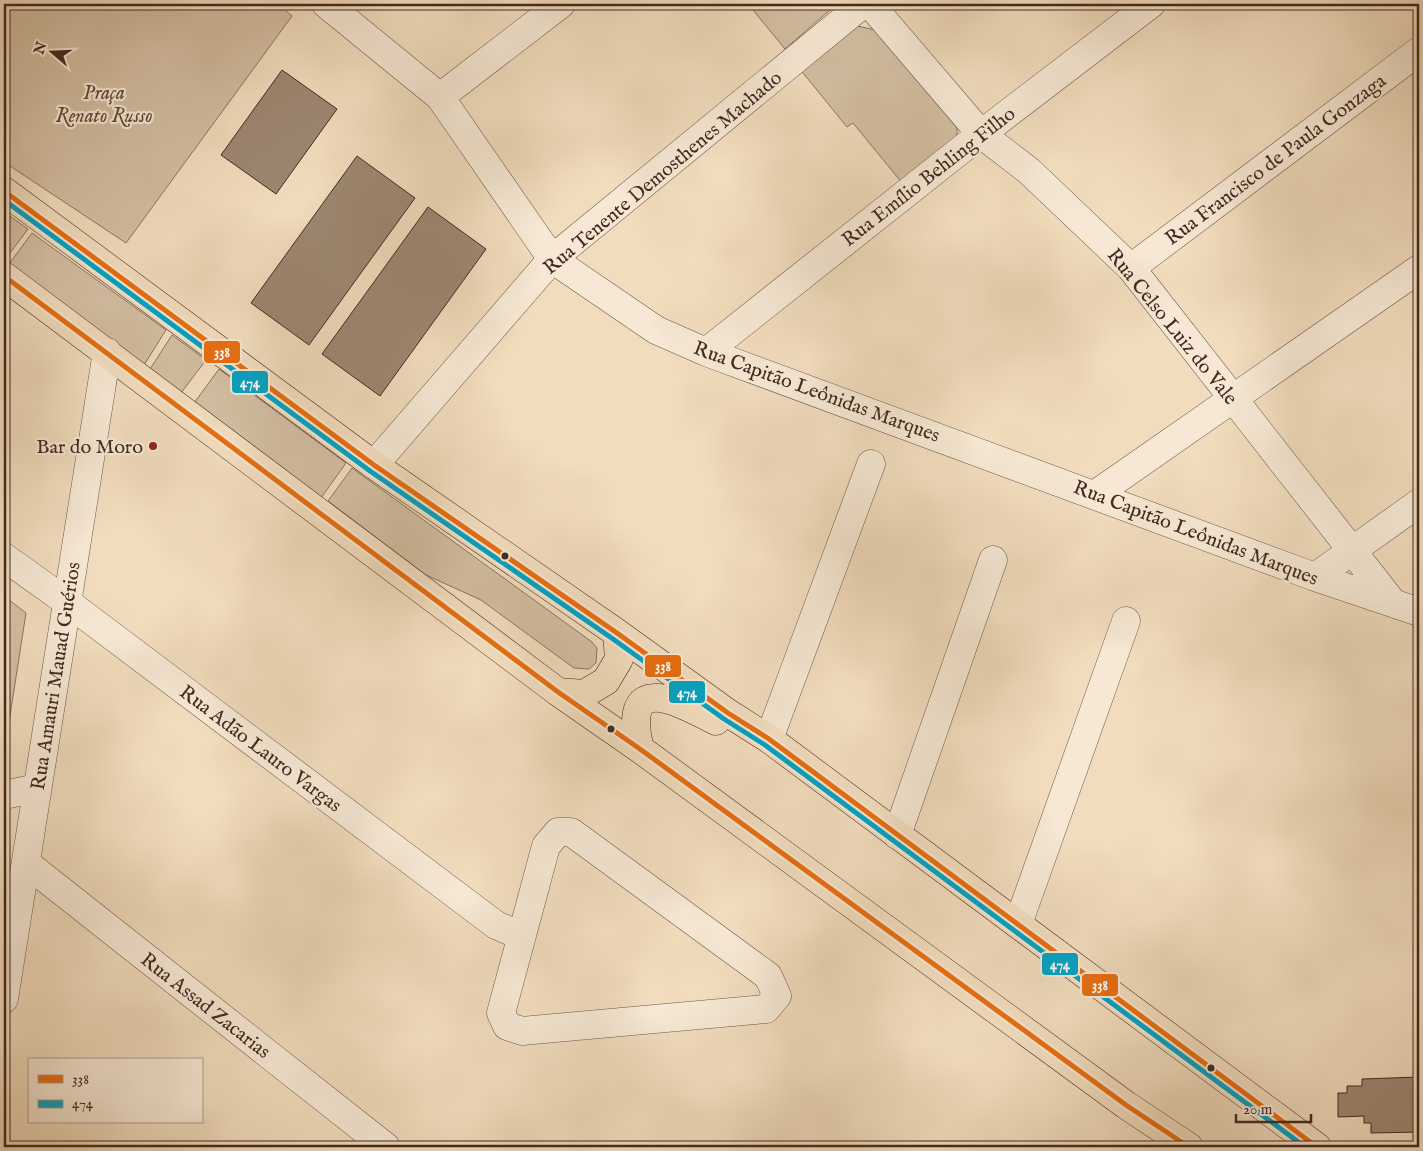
<svg xmlns="http://www.w3.org/2000/svg" width="1423" height="1151" viewBox="0 0 1423 1151" font-family="'IM FELL English',serif">
	<rect width="100%" height="100%" fill="#f1dcbd"/>
	<filter id="stains"><feTurbulence type="fractalNoise" baseFrequency=".004" numOctaves="4"/><feColorMatrix values="0 0 0 0 .2 0 0 0 0 .09 0 0 0 0 .02 0 0 0 .5 -.17"/></filter>
	<radialGradient id="worn" r=".72"><stop offset=".6" stop-color="#630" stop-opacity="0"/><stop offset="1" stop-color="#630" stop-opacity=".3"/></radialGradient>
	<!-- green -->
	<path fill="#d3bea2" stroke="#8b7461" d="M4,4H278L292,16L126,243L4,162Z
		M748,4H837L785,49Z
		M857,26L876,30L957,128V139L903,184L853,123L847,127L799,68Z
		M4,212L28,229L4,261Z
		M32,233L166,330L144,365L9,264Z
		M172,335L206,360L181,393L150,369Z
		M219,369L346,463L321,498L194,403Z
		M352,468L592,642L597,648L596,663L589,669L574,668L481,600L426,575L328,501Z
		M4,596L26,613L4,754Z"/>
	<!-- building -->
	<path fill="#9d8772" stroke="#432a20" d="M282,70L337,109L276,194L221,155Z
		M357,156L415,198L309,345L251,303Z
		M428,207L486,249L380,396L322,354Z
		M1419,1077V1132L1371,1133V1123H1364V1116L1338,1117V1093H1347V1086H1362V1079Z
		M932,1143V1147H903V1145Z"/>
	<g fill="none" stroke-linecap="round" stroke-linejoin="round">
		<!-- minor casing -->
		<g stroke="#6e5647" stroke-width="29">
			<path id="minor" d="M326,4L440,97L552,259L656,330L706,352L1315,577L1419,612
				M870,4L981,134L1029,171L1131,268L1393,603
				M440,97L561,4
				M1131,268L1419,51
				M706,352L981,134L1151,4
				M374,465L552,259L863,4
				M1096,494L1419,269
				M4,557L67,602L496,925L521,936
				M1315,577L1419,503
				M769,739L871,464
				M4,795L37,788
				M558,832H571L768,976L777,996L766,1009L522,1031L507,1026L501,1013L546,846Z
				M897,835L993,560
				M26,863L386,1147
				M1018,924L1126,621
				M4,999L107,352"/>
		</g>
		<!-- major casing -->
		<g stroke="#432a20" stroke-width="29">
			<path id="major" d="M4,191L374,465L617,633L728,713L769,739L1317,1147
				M4,276L558,692L640,749L1126,1105L1189,1147
				M558,692L584,694L606,681L619,659L617,633
				M640,749C621,671 675,700 716,721"/>
		</g>
		<!-- minor -->
		<use href="#minor" stroke="#f6e8d4" stroke-width="28"/>
		<!-- major -->
		<use href="#major" stroke="#f1dcbd" stroke-width="28"/>
		<!-- bus-1 casing -->
		<g stroke="#f6e8d4" stroke-width="9">
			<path id="bus-1" d="M4,191L374,465L617,633L728,713L769,739L1317,1147
				M4,276L558,692L640,749L1126,1105L1189,1147"/>
		</g>
		<!-- bus-2 casing -->
		<g stroke="#f6e8d4" stroke-width="9">
			<path id="bus-2" d="M4,200L370,471L613,639L724,719L765,745L1305,1147"/>
		</g>
		<!-- bus-1 -->
		<use href="#bus-1" stroke="#e86e11" stroke-width="5"/>
		<!-- bus-2 -->
		<use href="#bus-2" stroke="#03a3c5" stroke-width="5"/>
	</g>
	<!-- markers -->
	<circle fill="#8f2418" stroke="#f6e8d4" stroke-width="2" cx="153" cy="446" r="5"/>
	<g fill="#432a20" stroke="#f6e8d4" stroke-width="2">
		<circle cx="505" cy="556" r="4.5"/>
		<circle cx="611" cy="729" r="4.5"/>
		<circle cx="1211" cy="1068" r="4.5"/>
	</g>
	<g text-anchor="middle" stroke-width="4.5" stroke-linejoin="round" paint-order="stroke">
		<!-- park labels -->
		<g font-size="20" font-style="italic" fill="#60483a" stroke="#f6e8d4">
			<text x="104" y="99">Praça<tspan x="104" dy="23">Renato Russo</tspan></text>
		</g>
		<!-- street labels -->
		<g font-size="20" fill="#432a20" stroke="#f6e8d4">
			<text transform="translate(1275 159) rotate(-37)" y="7">Rua Francisco de Paula Gonzaga</text>
			<text transform="translate(662 172) rotate(-40)" y="7">Rua Tenente Demosthenes Machado</text>
			<text transform="translate(928 176) rotate(-38)" y="7">Rua Emílio Behling Filho</text>
			<text transform="translate(1173 326) rotate(51)" y="7">Rua Celso Luiz do Vale</text>
			<text transform="translate(817 391) rotate(20)" y="7">Rua Capitão Leônidas Marques</text>
			<text transform="translate(1196 532) rotate(21)" y="7">Rua Capitão Leônidas Marques</text>
			<text transform="translate(55 676) rotate(-81)" y="7">Rua Amauri Mauad Guérios</text>
			<text transform="translate(261 748) rotate(37)" y="7">Rua Adão Lauro Vargas</text>
			<text transform="translate(206 1005) rotate(38)" y="7">Rua Assad Zacarias</text>
		</g>
		<!-- poi labels -->
		<g font-size="20" fill="#432a20" stroke="#f6e8d4" text-anchor="end">
			<text x="143" y="453">Bar do Moro</text>
		</g>
	</g>
	<g stroke="#f6e8d4" stroke-width="2">
		<rect x="203" y="340" width="38" height="24" rx="5" fill="#e86e11"/>
		<rect x="231" y="370" width="38" height="24" rx="5" fill="#03a3c5"/>
		<rect x="644" y="654" width="38" height="24" rx="5" fill="#e86e11"/>
		<rect x="668" y="680" width="38" height="24" rx="5" fill="#03a3c5"/>
		<rect x="1041" y="952" width="38" height="24" rx="5" fill="#03a3c5"/>
		<rect x="1081" y="973" width="38" height="24" rx="5" fill="#e86e11"/>
	</g>
	<g font-size="14" text-anchor="middle" font-weight="bold" fill="#fff">
		<text x="222" y="357">338</text>
		<text x="250" y="387">474</text>
		<text x="663" y="671">338</text>
		<text x="687" y="697">474</text>
		<text x="1060" y="969">474</text>
		<text x="1100" y="990">338</text>
	</g>
	<!-- margin -->
	<rect width="1423" height="1151" fill="none" stroke="#f1dcbd" stroke-width="20"/>
	<rect x="5" y="5" width="1413" height="1141" fill="none" stroke="#432a20" stroke-width="2.5"/>
	<rect x="10" y="10" width="1403" height="1131" fill="none" stroke="#432a20"/>
	<!-- legend -->
	<rect x="28" y="1058" width="175" height="65" fill="#f6e8d4" stroke="#ae9c8c"/>
	<rect x="38" y="1075" width="25" height="8" fill="#e86e11" stroke="#ae9c8c"/>
	<text x="72" y="1084" font-size="15" fill="#432a20">338</text>
	<rect x="38" y="1100" width="25" height="8" fill="#03a3c5" stroke="#ae9c8c"/>
	<text x="72" y="1108" font-size="15" fill="#432a20">474</text>
	<!-- north arrow -->
	<g transform="translate(52 52) rotate(289)" stroke="#f6e8d4" stroke-width="4" paint-order="stroke">
	<path d="M0-4L9 19L0 12L-9 19Z" fill="#432a20"/>
	<text y="-8" font-size="14" font-weight="bold" text-anchor="middle" fill="#432a20">N</text>
	</g>
	<!-- scale -->
	<path d="M1236 1114v8h75v-8" fill="none" stroke="#432a20" stroke-width="2.5"/>
	<text x="1243" y="1114" font-size="15" fill="#432a20" stroke="#f6e8d4" stroke-width="4" paint-order="stroke">20 m</text>
	<rect width="100%" height="100%" filter="url(#stains)"/>
	<rect width="100%" height="100%" fill="url(#worn)"/>
</svg>
